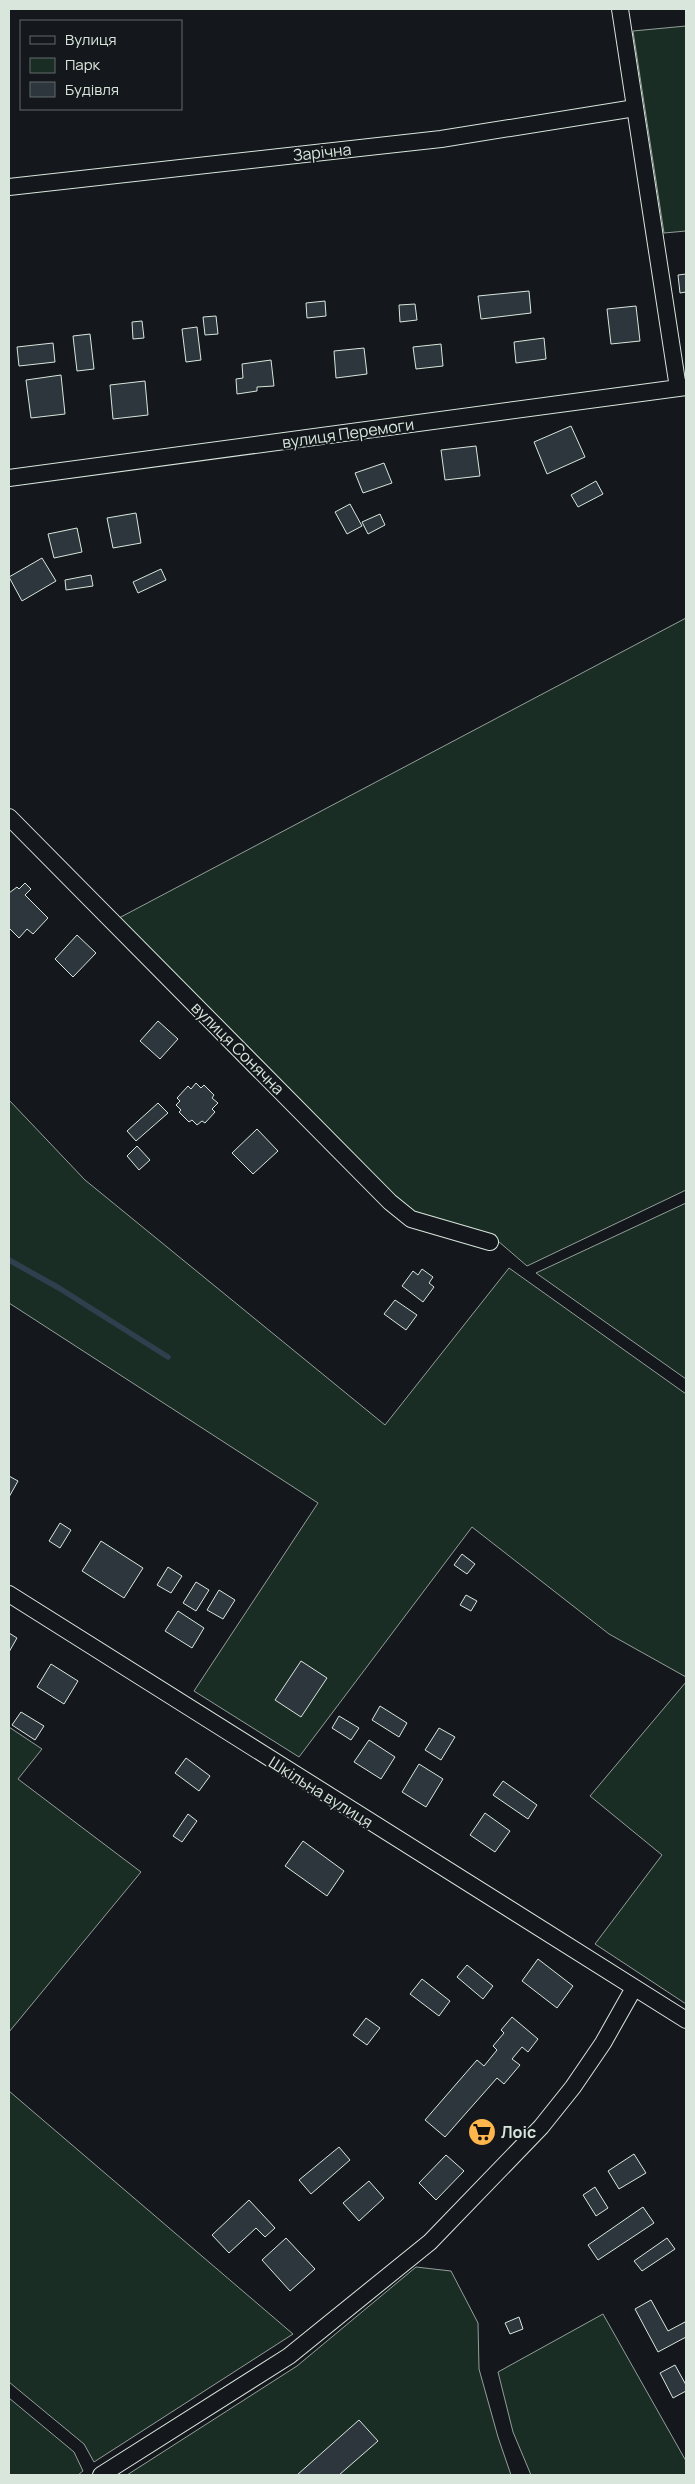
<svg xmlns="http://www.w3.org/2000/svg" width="695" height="2484" viewBox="0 0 695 2484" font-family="Manrope,sans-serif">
	<rect width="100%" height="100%" fill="#14181c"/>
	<!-- green -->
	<path fill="#1a2d24" stroke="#939e99" d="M686,26V231L664,233L633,31Z
		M686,618V1190L527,1266L491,1235L414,1213L395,1196L119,918Z
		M9,1100L85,1180L385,1425L509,1268L686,1394V1677L609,1634L472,1527L299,1757L194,1691L318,1503L9,1303Z
		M686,1203V1379L536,1273Z
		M686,1682V2004L595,1944L662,1855L590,1796Z
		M9,1727L42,1749L18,1779L141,1872L9,2032Z
		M9,2091L293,2334L94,2462L84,2444L9,2382Z
		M416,2267L451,2271L478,2323L479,2369L498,2437L511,2475H127L297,2366Z
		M603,2314L686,2461V2475H531L513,2432L498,2372Z
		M9,2398L74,2452L83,2471L78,2475H9Z"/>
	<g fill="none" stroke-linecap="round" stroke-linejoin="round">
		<!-- stream -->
		<path stroke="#2f3f4d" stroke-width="5.5" d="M9,1260L59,1288L168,1357"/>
	</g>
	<!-- building -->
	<path fill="#2c363c" stroke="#d8e6dc" d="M686,274V292L680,293L678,275Z
		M529,291L531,313L481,319L478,296Z
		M325,301L326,316L307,318L306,303Z
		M415,304L417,320L400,322L399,305Z
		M636,306L640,341L611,344L607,309Z
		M216,316L218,334L205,335L203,317Z
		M142,321L144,338L133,339L132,322Z
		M197,327L201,360L186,362L182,329Z
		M90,334L94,369L77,371L73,336Z
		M544,338L546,359L516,363L514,342Z
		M53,343L55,362L19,366L17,347Z
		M441,344L443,366L416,369L413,347Z
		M364,348L367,374L336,378L334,351Z
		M271,360L274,386L257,387V391L237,394L236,379L243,378L242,364Z
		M61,375L65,414L31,418L26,380Z
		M145,381L148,415L113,419L110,385Z
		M571,426L585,457L547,474L534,442Z
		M476,446L480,476L445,480L441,450Z
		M384,463L392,483L363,493L355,473Z
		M596,481L603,494L578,507L571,495Z
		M350,504L362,526L347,534L335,512Z
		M136,513L141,543L113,548L107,518Z
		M380,514L385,525L368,534L362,522Z
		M77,528L82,552L54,558L48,534Z
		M42,558L56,581L22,601L9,577Z
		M161,569L166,580L138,593L133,582Z
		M91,575L93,586L66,590L65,580Z
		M25,883L31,889L25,895L48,918L33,934L27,929L19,938L9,928V893L17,887L19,889Z
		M77,935L96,953L73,977L55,959Z
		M158,1021L178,1039L160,1059L140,1041Z
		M196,1083L201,1088L204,1085L214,1095L212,1098L218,1103L212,1109L215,1112L205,1123L202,1121L197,1125L192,1120L189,1122L179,1112L181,1110L176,1105L180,1101L177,1098L188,1086L191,1089Z
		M158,1103L168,1113L136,1141L127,1131Z
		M257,1129L278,1151L253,1174L232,1153Z
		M137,1146L150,1160L139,1170L127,1156Z
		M422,1269L433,1277L429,1283L434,1287L423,1302L402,1286L413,1271L418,1275Z
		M395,1300L417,1315L406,1330L384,1314Z
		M9,1476L18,1481L9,1497Z
		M60,1523L71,1530L60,1548L49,1541Z
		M101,1541L143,1568L124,1598L82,1571Z
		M462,1554L475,1564L467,1574L454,1565Z
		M168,1567L182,1576L171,1593L157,1585Z
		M196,1582L209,1590L196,1611L183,1603Z
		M219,1590L235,1600L223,1619L207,1610Z
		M466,1595L477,1601L471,1611L460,1605Z
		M178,1611L204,1628L192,1648L165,1631Z
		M9,1633L17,1638L9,1652Z
		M301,1661L327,1678L301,1717L275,1700Z
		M51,1664L78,1681L64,1704L37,1687Z
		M380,1706L407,1723L399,1737L372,1720Z
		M21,1712L44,1726L35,1740L12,1725Z
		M339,1716L359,1728L351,1740L332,1728Z
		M439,1728L455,1737L441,1760L425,1750Z
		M369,1740L395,1757L381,1779L354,1762Z
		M186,1758L210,1776L199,1791L175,1773Z
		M419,1764L443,1779L426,1807L402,1792Z
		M503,1781L537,1805L528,1819L493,1795Z
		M485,1813L510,1831L495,1852L470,1835Z
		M188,1814L197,1821L182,1842L173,1836Z
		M303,1841L344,1871L327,1896L285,1866Z
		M538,1959L573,1986L557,2008L522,1981Z
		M467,1965L493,1986L483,1999L457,1977Z
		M422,1979L450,2001L439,2016L410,1994Z
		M512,2017L538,2039L528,2052L522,2047L512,2059L520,2065L504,2084L497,2078L445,2137L425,2120L477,2060L484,2066L497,2050L493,2046L504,2033L501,2030Z
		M366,2018L380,2028L367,2045L353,2035Z
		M482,2119L496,2131L485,2144L471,2131Z
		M339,2147L350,2160L311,2194L299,2180Z
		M634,2154L646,2173L619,2189L608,2171Z
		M446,2155L464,2171L436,2200L419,2183Z
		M369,2181L384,2198L359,2221L343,2203Z
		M595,2187L608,2208L596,2216L583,2195Z
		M249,2200L275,2228L265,2237L256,2228L229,2253L212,2235Z
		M643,2207L654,2223L598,2260L588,2245Z
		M286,2238L315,2269L290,2291L262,2260Z
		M667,2238L675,2249L642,2271L634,2261Z
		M651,2300L668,2331L685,2322L686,2324V2337L658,2352L635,2309Z
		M519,2317L523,2329L510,2334L505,2323Z
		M675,2365L686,2385V2391L673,2398L660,2373Z
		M359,2420L378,2441L339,2475H297Z"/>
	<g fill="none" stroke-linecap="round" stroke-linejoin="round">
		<!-- minor casing -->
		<g stroke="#d8e6dc" stroke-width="18">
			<path id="minor" d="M620,9L678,388
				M9,187L441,139L635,108
				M9,478L686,387
				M9,817L390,1202L411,1219L490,1242
				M9,1594L686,2020
				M101,2475L289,2356L430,2242L541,2127L573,2087L603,2043L634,1988"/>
		</g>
		<!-- minor -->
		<use href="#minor" stroke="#14181c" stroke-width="16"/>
	</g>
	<!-- icons -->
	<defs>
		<g id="supermarket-disc" transform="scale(1.4375)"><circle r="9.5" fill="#ffb74d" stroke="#14181c"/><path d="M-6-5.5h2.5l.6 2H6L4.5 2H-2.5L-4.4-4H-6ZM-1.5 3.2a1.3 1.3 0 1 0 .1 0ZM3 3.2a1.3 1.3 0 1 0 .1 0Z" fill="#111"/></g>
	</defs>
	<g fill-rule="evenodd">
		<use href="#supermarket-disc" x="482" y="2132"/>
	</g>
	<g text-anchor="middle" stroke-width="4" stroke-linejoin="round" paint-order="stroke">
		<!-- street labels -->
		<g font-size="16" fill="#d8e6dc" stroke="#14181c">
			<text transform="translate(322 152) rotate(-6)" y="6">Зарічна</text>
			<text transform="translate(348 433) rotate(-8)" y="6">вулиця Перемоги</text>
			<text transform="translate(238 1048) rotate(45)" y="6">вулиця Сонячна</text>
			<text transform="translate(321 1792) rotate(32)" y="6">Шкільна вулиця</text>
		</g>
		<!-- poi labels -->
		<g font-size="16" font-weight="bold" fill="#d8e6dc" stroke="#14181c" text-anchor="start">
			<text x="501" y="2138">Лоіс</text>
		</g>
	</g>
	<!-- border -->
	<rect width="695" height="2484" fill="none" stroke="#d8e6dc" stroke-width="20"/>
	<!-- legend -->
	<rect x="20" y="20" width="162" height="90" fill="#14181c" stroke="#626a69"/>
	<rect x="30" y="36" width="25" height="8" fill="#14181c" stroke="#626a69"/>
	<text x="65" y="45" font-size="15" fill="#d8e6dc">Вулиця</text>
	<rect x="30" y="58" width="25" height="15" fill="#1a2d24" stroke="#626a69"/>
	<text x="65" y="70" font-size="15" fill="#d8e6dc">Парк</text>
	<rect x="30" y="82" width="25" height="15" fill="#2c363c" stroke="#626a69"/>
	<text x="65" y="95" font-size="15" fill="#d8e6dc">Будівля</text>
</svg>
